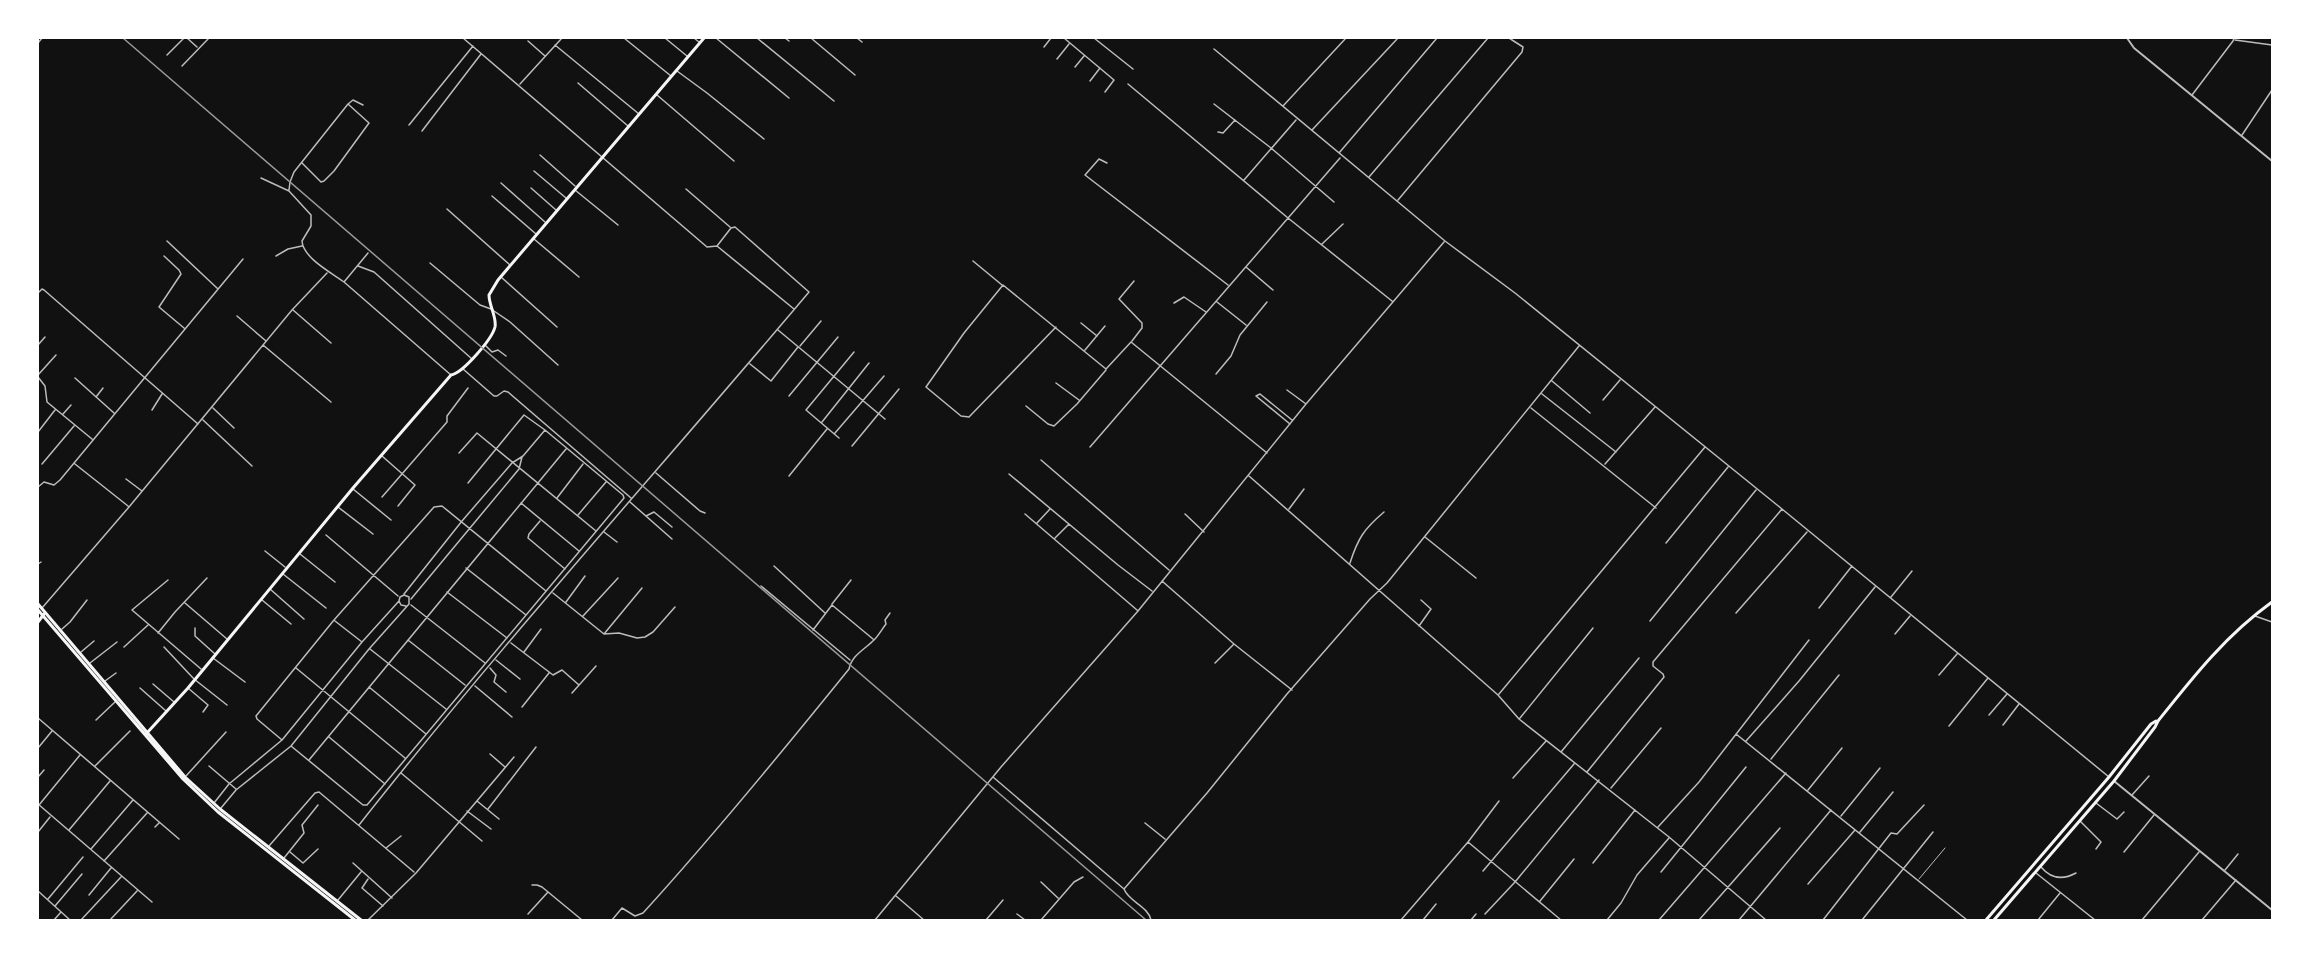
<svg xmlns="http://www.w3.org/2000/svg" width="2310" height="958" viewBox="0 0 2310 958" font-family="Figtree,sans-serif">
	<rect width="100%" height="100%" fill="#111"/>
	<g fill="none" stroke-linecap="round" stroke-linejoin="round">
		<!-- service -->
		<path stroke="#bcbcbc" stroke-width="1" d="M1919,879L1945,848"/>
		<!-- minor -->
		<path stroke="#bcbcbc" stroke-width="1.5" d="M187,38L197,47
			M463,38L707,247L717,246L794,309
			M624,38L671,76
			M665,38L687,56
			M694,38L699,42
			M716,38L789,98
			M757,38L834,101
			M785,38L789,41
			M811,38L855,75
			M857,38L862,42
			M1064,38L1114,80L1105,92
			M1094,38L1133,69
			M2235,40L2272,45
			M528,41L545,56
			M38,43L42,38
			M555,45L639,114
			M1044,47L1051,38
			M1214,49L1445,241L1515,293L1782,509L2109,777
			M167,55L184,38
			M1057,59L1069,44
			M182,66L209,38
			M1075,67L1084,56
			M677,71L707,93L764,139
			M1090,81L1100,68
			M578,83L628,126
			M520,84L562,38
			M1128,84L1288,218L1392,301
			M657,95L734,161
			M2192,95L2233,41L2234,38
			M1214,104L1271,148L1334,202
			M1283,106L1346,38
			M409,125L473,46
			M1312,130L1398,38
			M422,131L481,54
			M1218,132L1223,133L1235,120
			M2242,135L2272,90
			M1339,153L1437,38
			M540,155L575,186
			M302,163L321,182L324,181L334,171L369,123L348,104
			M1107,163L1099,159L1085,175L1228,285
			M534,171L566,198
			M1369,177L1488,38
			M261,178L289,191L311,215V226L302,241C303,258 332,273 344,282L451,375
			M1244,180L1296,120
			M501,183L545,222
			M531,188L556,210
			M686,189L730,227
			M289,190L290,182L294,172L348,104L353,100L363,105
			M575,190L618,225
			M492,196L536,234
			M1398,200L1522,52L1523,47L1509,38
			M447,209L510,265
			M534,239L579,277
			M167,241L218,289
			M1322,244L1343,224
			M164,256L179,270L181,274L159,307L184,328
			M276,256L288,249L302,246
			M973,261L1002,285
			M430,263L480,305L491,309L510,322L558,365
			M358,266L374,272L472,359
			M1246,267L1273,290
			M501,277L557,327
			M344,282L368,253
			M38,293L42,289L44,290L198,424
			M1217,302L1246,325
			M1174,303L1184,297L1206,312
			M293,310L331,343
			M237,316L266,341
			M1081,323L1097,336
			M1056,327L969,417L961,416L926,387L964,333L1003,285L1106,369L1131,342L1267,453
			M778,330L885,419
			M1132,341L1142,328V323L1119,299L1134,281
			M38,345L45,337
			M263,345L331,402
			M485,345L492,352L498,350L506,356
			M800,346L821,321
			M1085,350L1105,326
			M750,364L771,381L798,347
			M463,369L494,396H497L504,391L508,392L631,498
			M1216,374L1231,356L1240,335L1267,302
			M38,375L56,355
			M38,377L45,386L47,402L92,439
			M75,378L114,413
			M1552,381L1590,413
			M1056,383L1079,400
			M1287,390L1306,404
			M1542,394L1616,452
			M789,396L838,337
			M96,397L103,388
			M1603,400L1620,380
			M1026,406L1048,424L1054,426L1077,404L1106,370
			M213,408L234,428
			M1531,408L1656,508
			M152,410L162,394
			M63,414L71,405
			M203,420L252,466
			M822,422L869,363
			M1290,424L1256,396L1260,394L1292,420
			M38,432L55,410
			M835,433L884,376
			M839,438L806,410L854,352
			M852,446L899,389
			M1090,447L1340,158
			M459,453L477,433L596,531
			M382,456L415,485L398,506
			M1041,460L1169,570
			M42,464L74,426
			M75,464L128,506
			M1605,464L1655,407
			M656,473L700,511L705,513
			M1009,474L1118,565L1152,591
			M789,476L827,429
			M1249,476L1498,695L1519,719L1669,837L1766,920
			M126,479L142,491
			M38,487L44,482L54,485L60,480L243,259
			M353,489L391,520
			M382,497L447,422V416L468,388
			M557,498L583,464
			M630,502L672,539
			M521,503L579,551
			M338,507L373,534
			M1289,509L1304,489
			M1025,514L1137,610
			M1185,514L1204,532
			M578,515L606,482
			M646,516L654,512L672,527
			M540,521L529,534L528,538L565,569
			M1037,523L1050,509
			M604,532L617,542
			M326,535L398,596
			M1425,537L1476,578
			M1055,538L1069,524
			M1666,543L1728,467
			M265,551L285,567
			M300,554L335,582
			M1350,563C1358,538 1364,529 1384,512
			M38,564L41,562
			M774,566L825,613
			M466,568L526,615
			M283,574L326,608
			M168,580L132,610L201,669
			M1162,581L1234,644L1292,690
			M761,586L850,660
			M270,589L304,619
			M447,592L507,638
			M553,593L604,634L619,633L637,638L645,637L653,632L675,607
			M404,594L462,521L512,463L523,456L545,430
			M1891,597L1912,571
			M411,599L519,469L522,457
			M262,600L291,624
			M566,602L585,576
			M185,603L227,639
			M832,604L851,580
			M411,605L485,663
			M42,608L129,507L292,310L327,273
			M1819,608L1852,566
			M1736,613L1807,532
			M583,616L618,578
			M2255,616L2272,622
			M335,621L362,642
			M1650,621L1756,490
			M1419,626L1431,609L1421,600
			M195,628V636L215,654
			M62,629L70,622L87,600
			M813,630L832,605L873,639
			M158,633L175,612L207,578
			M604,634L642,588
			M1895,634L1910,616
			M408,640L465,685
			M511,643L553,675L562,670L579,685
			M124,647L148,625
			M164,647L194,679L227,705
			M370,649L446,709
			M81,652L94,641
			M524,652L541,629
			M213,658L245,682
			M496,660L520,679
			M90,663L117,642
			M1215,663L1234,644
			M296,668L405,758
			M490,668L496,675L494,682L506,692
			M1939,675L1957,654
			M105,681L116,673
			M153,684L174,702
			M475,686L512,717
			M369,687L426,734
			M140,688L166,711
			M188,688L208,705L203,712
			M572,693L596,666
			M1499,694L1705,447
			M522,707L549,673
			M1989,715L2007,694
			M38,718L179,839
			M1520,718L1593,628
			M96,720L115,702
			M2003,725L2019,704
			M1949,726L1988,678
			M1736,734L1967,920
			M329,737L385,784
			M282,740L257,719L256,716L334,620L434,507L442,506L546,591
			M1746,741L1799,681L1875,587
			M291,746L363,805H367L624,498L623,495L545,430L524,415L468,483
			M38,748L52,731
			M1561,752L1639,658
			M490,754L505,767
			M1771,759L1839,675
			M309,760L566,449
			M95,766L130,731
			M209,766L236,789
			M1587,772L1664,677L1663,674L1653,666V662L1782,509
			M401,773L482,841
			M186,776L226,732
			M38,777L44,770
			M993,777L1124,889
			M1513,778L1546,741
			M1611,788L1661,728
			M1808,790L1842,748
			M2132,795L2149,776
			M477,801L499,819
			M214,803L229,784L282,740L362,642L399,601
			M2096,803L2117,819L2124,812
			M38,804L152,902
			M39,805L80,755
			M221,808L236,790L291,746L369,649L409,604V597L404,595L400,597L399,601L401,605L406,606
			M488,809L536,747
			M467,811L491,829
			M1841,816L1880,768
			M2080,821L2101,842L2096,849
			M1145,823L1165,839
			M359,825C503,642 659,470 809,292L735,227L731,228L717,246
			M155,827L159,823
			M1658,827L1699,782L1809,640
			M69,830L110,781
			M38,832L50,817
			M1860,832L1893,792
			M1468,842L1561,920
			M269,846L315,793L319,792L414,872
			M386,848L401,836
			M91,849L133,800
			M290,852L303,863L318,849
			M2124,852L2154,815
			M284,858L304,833L302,825L318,805
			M104,861L147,813
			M353,863L392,898
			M1593,863L1635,810
			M2041,867C2051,879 2063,880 2076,873
			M2225,870L2238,854
			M1483,871L1574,764
			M1661,872L1746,767
			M2036,873L2095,920
			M368,879L362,888L383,906
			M1041,882L1058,898
			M1808,884L1855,830
			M532,885H537L542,887L582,920
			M38,891L70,920
			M89,895L111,868
			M896,896L924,920
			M48,899L83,857
			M338,900L361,872
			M1540,901L1574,859
			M55,906L82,874
			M528,914L548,892
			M1017,914L1025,920
			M1485,914L1515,882L1599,780
			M54,920L61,912
			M81,920L121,877
			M110,920L137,891
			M368,920L416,873L514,757
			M612,920L622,908L635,916L643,913C715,834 782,752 849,669C852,655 864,650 874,640C879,635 882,629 886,624L885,620L890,613
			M875,920L1001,767L1138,611L1306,404L1444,242
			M986,920L1003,900
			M1041,920L1074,882L1083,877
			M1151,920C1148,906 1129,902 1124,889L1207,793L1287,694L1370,599L1387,583L1579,346
			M1401,920L1468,842L1499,801
			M1423,920L1436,904
			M1471,920L1476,914
			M1607,920L1621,903L1637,875L1669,838
			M1659,920L1786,773
			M1699,920L1780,828
			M1739,920L1831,810
			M1823,920L1891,833L1897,834L1924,805
			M1862,920L1933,832
			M2038,920L2060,893
			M2142,920L2199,852
			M2202,920L2236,880"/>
		<!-- tertiary -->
		<path stroke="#bcbcbc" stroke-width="2" d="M2127,38L2134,48L2272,161
			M2114,781L2272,910"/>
		<!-- secondary -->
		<path stroke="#f5f5f5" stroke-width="3" d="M38,622L44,614
			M146,734L188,688L353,488L451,375C463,373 492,339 495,327C497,317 489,306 489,295L498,280L704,38
			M1986,920L2109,777L2151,724L2156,721
			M1994,920L2114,781L2155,727L2158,721C2193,677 2226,635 2272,602"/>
		<!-- trunk -->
		<path stroke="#f5f5f5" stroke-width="3" d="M38,604L185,777L220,809L361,920
			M38,610L183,779L218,812L355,920"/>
		<!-- rail -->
		<path stroke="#9a9a9a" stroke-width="1.5" d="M123,38L1146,920"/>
	</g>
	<!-- border -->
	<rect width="2310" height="958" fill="none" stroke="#ffffff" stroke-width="78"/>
</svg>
